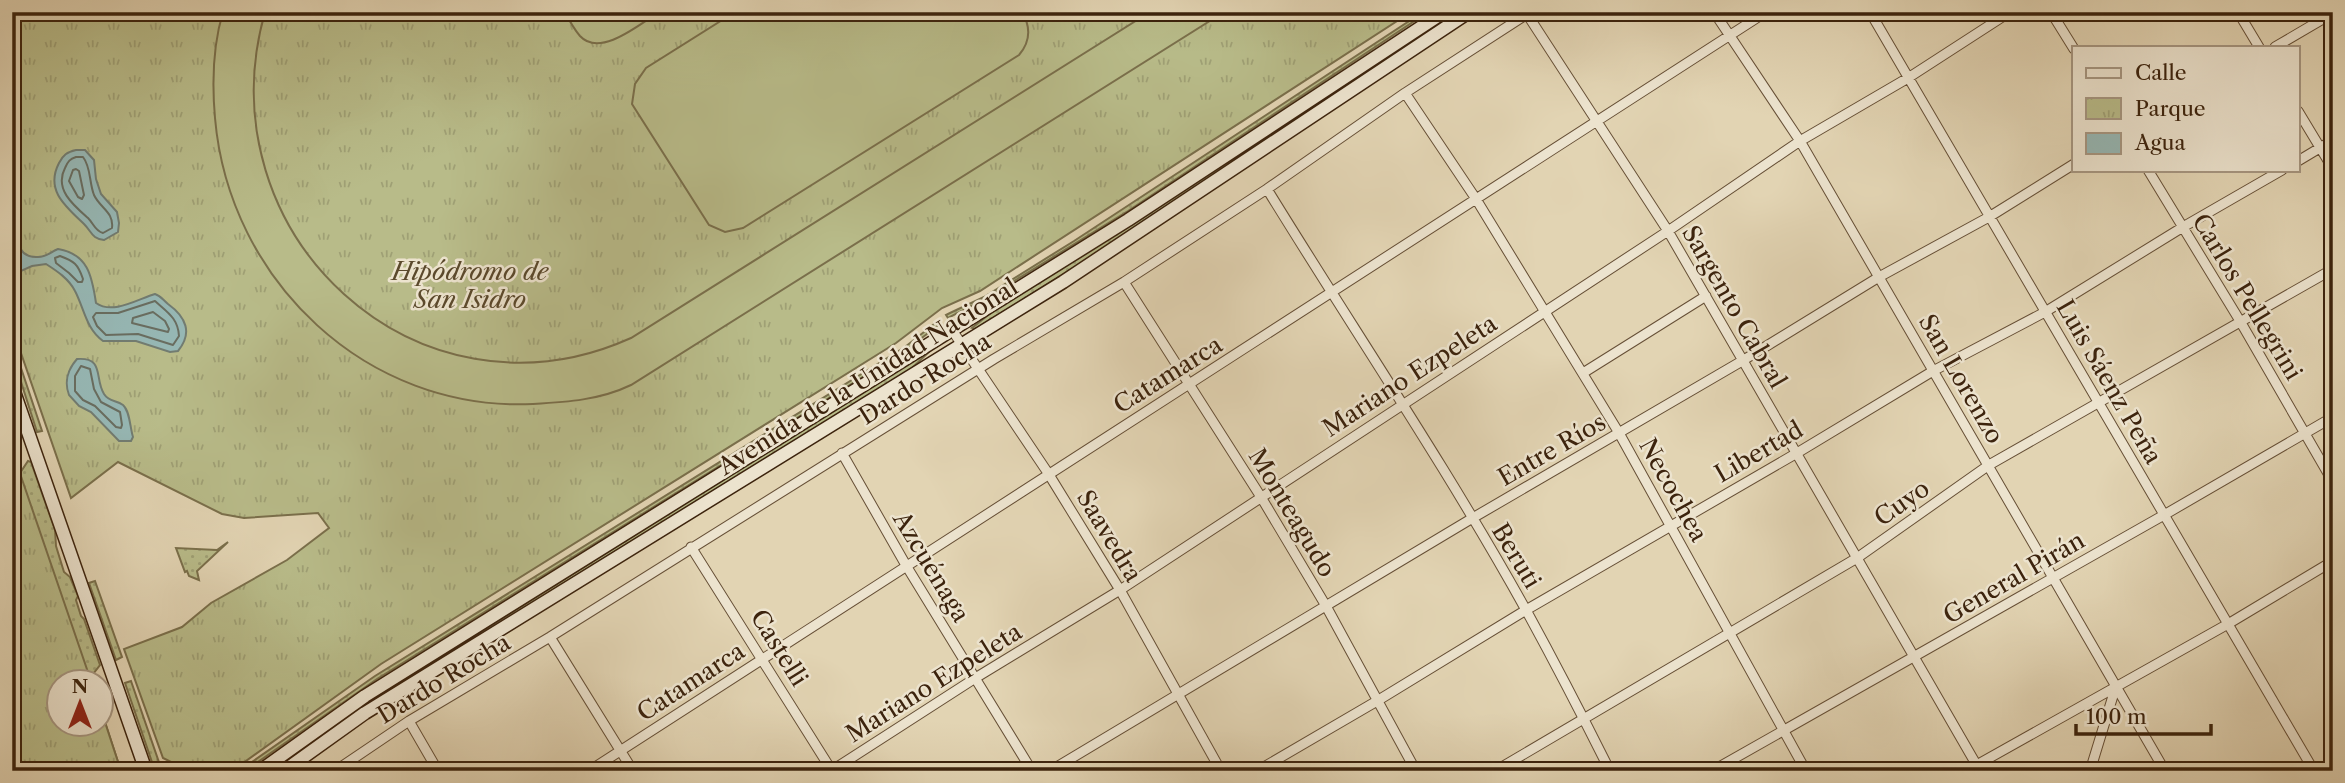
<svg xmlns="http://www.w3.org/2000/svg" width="2345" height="783" viewBox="0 0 2345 783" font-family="'Libre Caslon Text',serif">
	<defs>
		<pattern id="grass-dots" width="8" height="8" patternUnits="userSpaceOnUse" patternTransform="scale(1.75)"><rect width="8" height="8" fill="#b8bb89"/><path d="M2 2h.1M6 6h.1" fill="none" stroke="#9fa075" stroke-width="1.8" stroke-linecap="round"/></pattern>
		<pattern id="park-tufts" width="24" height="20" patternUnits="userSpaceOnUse" patternTransform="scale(1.75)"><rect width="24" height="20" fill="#b8bb89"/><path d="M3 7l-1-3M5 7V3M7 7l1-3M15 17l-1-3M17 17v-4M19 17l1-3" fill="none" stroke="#9fa075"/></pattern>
	</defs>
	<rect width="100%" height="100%" fill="#e2d4b3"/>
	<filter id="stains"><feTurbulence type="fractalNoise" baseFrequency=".00286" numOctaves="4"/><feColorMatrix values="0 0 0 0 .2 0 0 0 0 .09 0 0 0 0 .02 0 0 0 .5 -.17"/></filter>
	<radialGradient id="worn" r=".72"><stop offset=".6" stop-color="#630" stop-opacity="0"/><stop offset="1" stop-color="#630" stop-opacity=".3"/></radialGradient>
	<!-- grass -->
	<path fill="url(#grass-dots)" stroke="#7a6f4b" stroke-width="2" d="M1423,12H1428L1128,211L985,299L948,318L946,315L950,313L984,297L1074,241Z
		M1452,12H1464C1302,119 1141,228 975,329L972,328L997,308Z
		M938,321L940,324L906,350L377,679L245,771H239L375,676L905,347Z
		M931,350L911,369L279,771H267L356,708Z
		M19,362L42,431L37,432L15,363Z
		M12,450L20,473L28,461L31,462L55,530L56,546L64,572L70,577L78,596L76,600L81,616L84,619L100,665L90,678L91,681L60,682V724H102V713L121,771H12Z
		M228,542L197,571L199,580L189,576L187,571L185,572L176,548L217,550Z
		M95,581L122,657L116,660L89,583Z
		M131,681L162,771H155L125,683Z"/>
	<!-- park -->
	<path fill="url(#park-tufts)" stroke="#7a6f4b" stroke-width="2" d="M12,12H1411L980,291L942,308L896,343L381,664L232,771L171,762L163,758L124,649L182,627L211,603L287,560L329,528L318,513L244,518L222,514L118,462L71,498L12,327Z
		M12,450L91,681L60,682V724H102V713L121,771H12Z"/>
	<!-- pitch -->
	<path fill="#b8bb89" stroke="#7a6f4b" stroke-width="2" d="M223,12H265C202,234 417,434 631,338L1150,12H1224L631,385C600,400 567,402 533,404C367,412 229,281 215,118C212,84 213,45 223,12Z
		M565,12H659C640,24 600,58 580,36C574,29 569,20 565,12Z
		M735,12H1022C1031,27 1030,42 1019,55L743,228L725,232L709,225L632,104L635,84L646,68Z"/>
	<!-- water -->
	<path fill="#96b7b4" stroke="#727c71" stroke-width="2" d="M76,150H85L94,160L96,179L101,194L117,212L119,223L118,232L104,240C92,239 92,232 84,224C65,206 45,190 59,163C63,155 67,152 76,150Z
		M12,174C14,183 16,193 16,202C17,220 9,259 38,257C47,257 50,252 58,249C88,254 92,276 96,303C113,315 138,299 155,294C161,296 163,300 168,304C186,317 193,333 178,351L170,352L136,341H103C86,329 84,308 75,291C69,279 57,271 46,264L32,266L21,271L12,267Z
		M77,359C105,357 94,378 104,394C109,402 116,400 123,405C130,411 130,428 133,437L131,441H119L91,412L79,406L69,395C64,382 68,369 77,359Z"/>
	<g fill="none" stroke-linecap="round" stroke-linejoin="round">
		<!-- shore -->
		<path stroke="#696d60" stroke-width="2" d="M76,157H83C91,167 89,182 94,195C100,208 114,212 112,228L103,233C95,231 94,224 88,218C73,205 54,189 65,168C68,161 70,159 76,157Z
			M76,169L79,171L84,195L82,199L78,197L69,181L73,170Z
			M60,256C74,261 78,264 83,279L82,282H78L69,273L56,263L55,258Z
			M155,301C167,312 178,318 179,336L173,345L138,334L106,335L97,326L93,317L96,313H118Z
			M153,312L165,321L169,329L168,332L132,323L133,318Z
			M81,366L90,369L94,389L101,402L120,412L122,425L121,428L116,427L95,406L83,400L75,391V376Z"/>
		<!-- minor casing -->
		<g stroke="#664f36" stroke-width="11">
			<path id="minor" d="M1714,12L1800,141L2165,771
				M1870,12L2314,771
				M2051,12L2074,49
				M2238,12L2259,47
				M1527,14L1668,231L1980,771
				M2275,47L2333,13
				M1405,93L1476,199L1619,433L1806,771
				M2298,111L2333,169
				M2298,161L2333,140
				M2148,170L2240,321L2333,482
				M1267,189C1353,329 1446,466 1526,610C1555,663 1583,717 1610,771
				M1124,282L1261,497L1326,606L1416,771
				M952,330L1048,473L1120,590L1221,771
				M1583,373L1706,296
				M842,453L907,567L1032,771
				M691,547L832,771
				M550,637L633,771
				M409,721L438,771
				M335,771L409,721L550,637L994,359L1124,282L1267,189L1405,93L1530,12
				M589,771C982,518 1373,263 1766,12
				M831,771L977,677L1120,590L1668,231L1800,141L1908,78L2010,12
				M1050,771L1471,519L1742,361L1879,277L1989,217L2074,164
				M1257,771L1377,701L1526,610L1797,453L1933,371L2045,312L2183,227L2282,170
				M1495,771L1857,558L1989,465L2333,269
				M1712,771L2164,515L2333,417
				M1966,771L2228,624L2333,561
				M2090,771L2116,686
				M2332,771L2333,770"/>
		</g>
		<!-- secondary casing -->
		<g stroke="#3c230d" stroke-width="15">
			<path id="secondary" d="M12,386L146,771
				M260,771L365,696L1128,220L1444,12
				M284,771L365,713L1063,282L1469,12"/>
		</g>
		<!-- minor -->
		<use href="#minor" stroke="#ece3ce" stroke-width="9"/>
		<!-- secondary -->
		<use href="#secondary" stroke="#ece3ce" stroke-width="12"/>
	</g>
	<g text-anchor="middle" stroke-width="5" stroke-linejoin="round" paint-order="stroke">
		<!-- park labels -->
		<g font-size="24" font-style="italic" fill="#5b492c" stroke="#ece3ce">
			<text x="470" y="280">Hipódromo de<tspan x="470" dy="28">San Isidro</tspan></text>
		</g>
		<!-- street labels -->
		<g font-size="24" fill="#3c230d" stroke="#ece3ce">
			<text transform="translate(2247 297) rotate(59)" y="8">Carlos Pellegrini</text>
			<text transform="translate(1734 307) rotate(60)" y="8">Sargento Cabral</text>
			<text transform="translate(1168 375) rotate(-32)" y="8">Catamarca</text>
			<text transform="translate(1410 376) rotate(-33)" y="8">Mariano Ezpeleta</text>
			<text transform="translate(868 377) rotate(-32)" y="8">Avenida de la Unidad Nacional</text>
			<text transform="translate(925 379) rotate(-32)" y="8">Dardo Rocha</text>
			<text transform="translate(1961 379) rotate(60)" y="8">San Lorenzo</text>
			<text transform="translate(2109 382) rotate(60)" y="8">Luis Sáenz Peña</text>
			<text transform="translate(1552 450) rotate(-30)" y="8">Entre Ríos</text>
			<text transform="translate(1759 452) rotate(-30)" y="8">Libertad</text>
			<text transform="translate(1673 490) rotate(61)" y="8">Necochea</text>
			<text transform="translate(1902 503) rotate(-35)" y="8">Cuyo</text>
			<text transform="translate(1292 513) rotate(59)" y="8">Monteagudo</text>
			<text transform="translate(1109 536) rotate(59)" y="8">Saavedra</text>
			<text transform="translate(1516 556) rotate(59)" y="8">Beruti</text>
			<text transform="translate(931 567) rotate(59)" y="8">Azcuénaga</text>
			<text transform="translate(2014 578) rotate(-30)" y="8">General Pirán</text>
			<text transform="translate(779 648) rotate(58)" y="8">Castelli</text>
			<text transform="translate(444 679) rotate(-31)" y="8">Dardo Rocha</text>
			<text transform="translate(691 682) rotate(-33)" y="8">Catamarca</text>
			<text transform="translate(934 683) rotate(-32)" y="8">Mariano Ezpeleta</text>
		</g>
	</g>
	<!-- margin -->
	<rect width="2345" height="783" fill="none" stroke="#e2d4b3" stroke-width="42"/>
	<rect x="14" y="14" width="2317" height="755" fill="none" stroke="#3c230d" stroke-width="3.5"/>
	<rect x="21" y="21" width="2303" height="741" fill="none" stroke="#3c230d" stroke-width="2"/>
	<!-- legend -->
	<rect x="2072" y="46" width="228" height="126" fill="#ece3ce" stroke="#a69681" stroke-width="2"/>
	<rect x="2086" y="68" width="35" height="10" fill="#ece3ce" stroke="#a69681" stroke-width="2"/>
	<text x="2135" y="80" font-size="21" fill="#3c230d">Calle</text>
	<rect x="2086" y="98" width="35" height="21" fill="url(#park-tufts)" stroke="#a69681" stroke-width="2"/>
	<text x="2135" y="116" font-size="21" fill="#3c230d">Parque</text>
	<rect x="2086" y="133" width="35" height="21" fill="#96b7b4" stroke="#a69681" stroke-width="2"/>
	<text x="2135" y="150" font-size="21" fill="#3c230d">Agua</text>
	<!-- north arrow -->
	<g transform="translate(80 703)"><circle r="33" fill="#ece3ce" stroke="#a69681" stroke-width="2"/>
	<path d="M0-5L12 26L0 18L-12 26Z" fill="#8f2418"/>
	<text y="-10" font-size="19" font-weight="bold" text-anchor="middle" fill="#3c230d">N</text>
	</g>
	<!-- scale -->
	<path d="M2076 724v10h135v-10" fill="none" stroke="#3c230d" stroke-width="3.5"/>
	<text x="2086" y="724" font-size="21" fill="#3c230d" stroke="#ece3ce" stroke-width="5" paint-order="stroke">100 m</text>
	<rect width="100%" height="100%" filter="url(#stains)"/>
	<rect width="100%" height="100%" fill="url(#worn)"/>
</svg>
